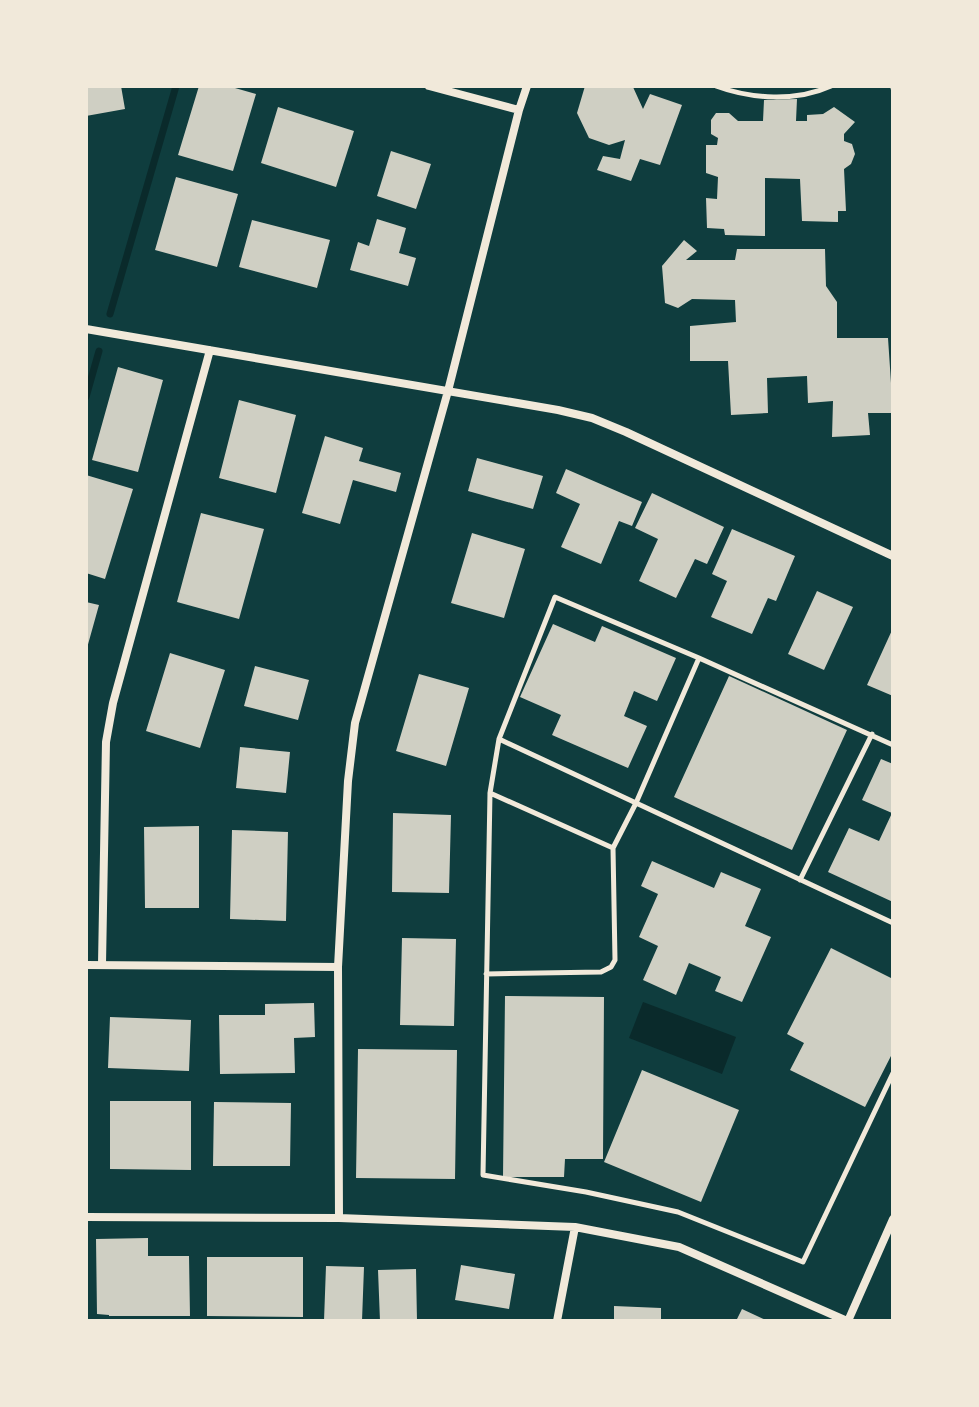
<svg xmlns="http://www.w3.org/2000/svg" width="979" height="1407" viewBox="0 0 979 1407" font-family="Mulish,sans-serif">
	<rect width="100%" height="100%" fill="#0f3d3e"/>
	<!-- water -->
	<path fill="#0a2a2b" d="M643,1002L736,1037L722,1074L629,1038Z"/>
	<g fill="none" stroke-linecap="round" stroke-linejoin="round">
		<!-- stream -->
		<path stroke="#0a2a2b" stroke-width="7" d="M110,314L176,86
			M86,397L99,351"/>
	</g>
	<!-- building -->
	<path fill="#cfcfc3" d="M86,86H121L125,109L86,116Z
		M199,86H228L256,94L233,171L178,155Z
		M585,86L633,87L643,109L650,94L682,105L660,165L640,159L631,181L597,170L603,156L620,159L625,140L609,145L589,138L577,113Z
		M797,99L796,121H807V115L823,114L834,107L855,122L844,134V141L852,144L855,154L851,164L844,169L846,211H838V222L802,221L800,179L765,178V236L725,235L724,229L707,228L706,198L717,199L718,177L706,173V145H717L718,138L711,134V120L716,113H729L738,121H763L764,100Z
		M278,107L354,131L336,187L261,163Z
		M391,151L431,164L416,209L377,196Z
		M176,177L238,194L217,267L155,250Z
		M377,219L406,228L399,253L416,258L408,286L350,270L358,242L369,246Z
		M252,220L330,240L317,288L239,267Z
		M684,240L697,251L686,260H735L737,249H825L826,286L837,302V338H888L893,413H868L870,435L832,437L833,401L808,403L807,376L767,378L768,413L731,415L728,361H690V326L736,322L735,300L692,299L678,308L665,303L662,266Z
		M118,367L163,380L138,472L92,460Z
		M239,400L296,415L276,493L219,478Z
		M325,436L363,448L359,461L401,473L396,492L353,480L340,524L302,513Z
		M477,458L543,476L533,509L468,491Z
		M566,469L642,502L632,526L619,521L601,564L561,547L580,504L556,493Z
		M86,475L133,489L105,579L86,573Z
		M652,493L724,527L707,564L695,559L676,598L639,581L658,539L635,528Z
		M201,513L264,529L239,619L177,602Z
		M732,529L795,556L776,601L768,598L752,634L711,617L727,581L712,574Z
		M472,533L525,549L504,618L451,603Z
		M817,591L853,607L824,670L788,654Z
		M86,602L99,605L87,648H86Z
		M553,624L595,642L602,626L676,658L657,701L634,691L624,716L647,726L628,768L552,735L561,715L520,697Z
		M893,628V696L867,685Z
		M170,653L225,670L200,748L146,731Z
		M255,666L309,680L298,720L244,706Z
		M419,674L469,688L446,766L396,751Z
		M729,676L847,730L792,850L674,797Z
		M240,747L290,752L286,793L236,788Z
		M881,759L893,764V902L828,872L849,828L879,841L892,813L862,800Z
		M393,813L451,815L449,893L392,892Z
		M199,826V908H145L144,827Z
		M232,830L288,832L286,921L230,919Z
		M652,861L714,888L721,872L761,889L745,926L771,937L742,1002L715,991L721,977L689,963L676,995L643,980L658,946L639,937L658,894L641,886Z
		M402,938L456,939L454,1026L400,1025Z
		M831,948L893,979V1052L865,1107L790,1070L804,1043L787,1034Z
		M505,996L604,997L603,1159H565L564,1177H503Z
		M314,1003L315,1037L294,1038L295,1073L220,1074L219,1015H265V1004Z
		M110,1017L191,1020L189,1071L108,1068Z
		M358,1049L457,1050L455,1179L356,1178Z
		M642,1070L739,1110L701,1202L604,1162Z
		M110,1101H191V1170L110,1169Z
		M214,1102L291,1103L290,1166H213Z
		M148,1238V1256H189L190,1316H109V1315L97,1314L96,1239Z
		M207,1257H303V1317L207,1316Z
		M461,1265L515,1274L509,1309L455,1300Z
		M326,1266L364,1267L362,1321H324Z
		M416,1269L417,1321H380L378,1270Z
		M614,1306L661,1308V1321H614Z
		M742,1309L768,1321H736Z"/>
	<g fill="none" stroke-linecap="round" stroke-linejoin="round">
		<!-- service -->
		<path stroke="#f1e9da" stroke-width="5" d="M716,86C751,99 796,102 831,86
			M893,86V88
			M499,739L893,923
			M893,745L699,658L555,597L499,739L490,793L483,1175L586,1192L678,1212L803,1262L893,1073
			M490,793L613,848
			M800,880L872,734
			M486,974L601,972L611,967L615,960L613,848L636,803L699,658"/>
		<!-- minor -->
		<path stroke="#f1e9da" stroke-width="8" d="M429,86L519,110
			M86,329L558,410L592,418L626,432L893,556
			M102,964L106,742L113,703L210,350
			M86,965L338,967
			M86,1217L339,1218L575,1227L679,1247L847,1321
			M339,1218L338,967L348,781L355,723L448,391L519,110L527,86
			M557,1321L575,1227
			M848,1321L893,1219"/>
	</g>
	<!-- border -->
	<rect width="979" height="1407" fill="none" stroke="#f1e9da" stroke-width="176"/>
</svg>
